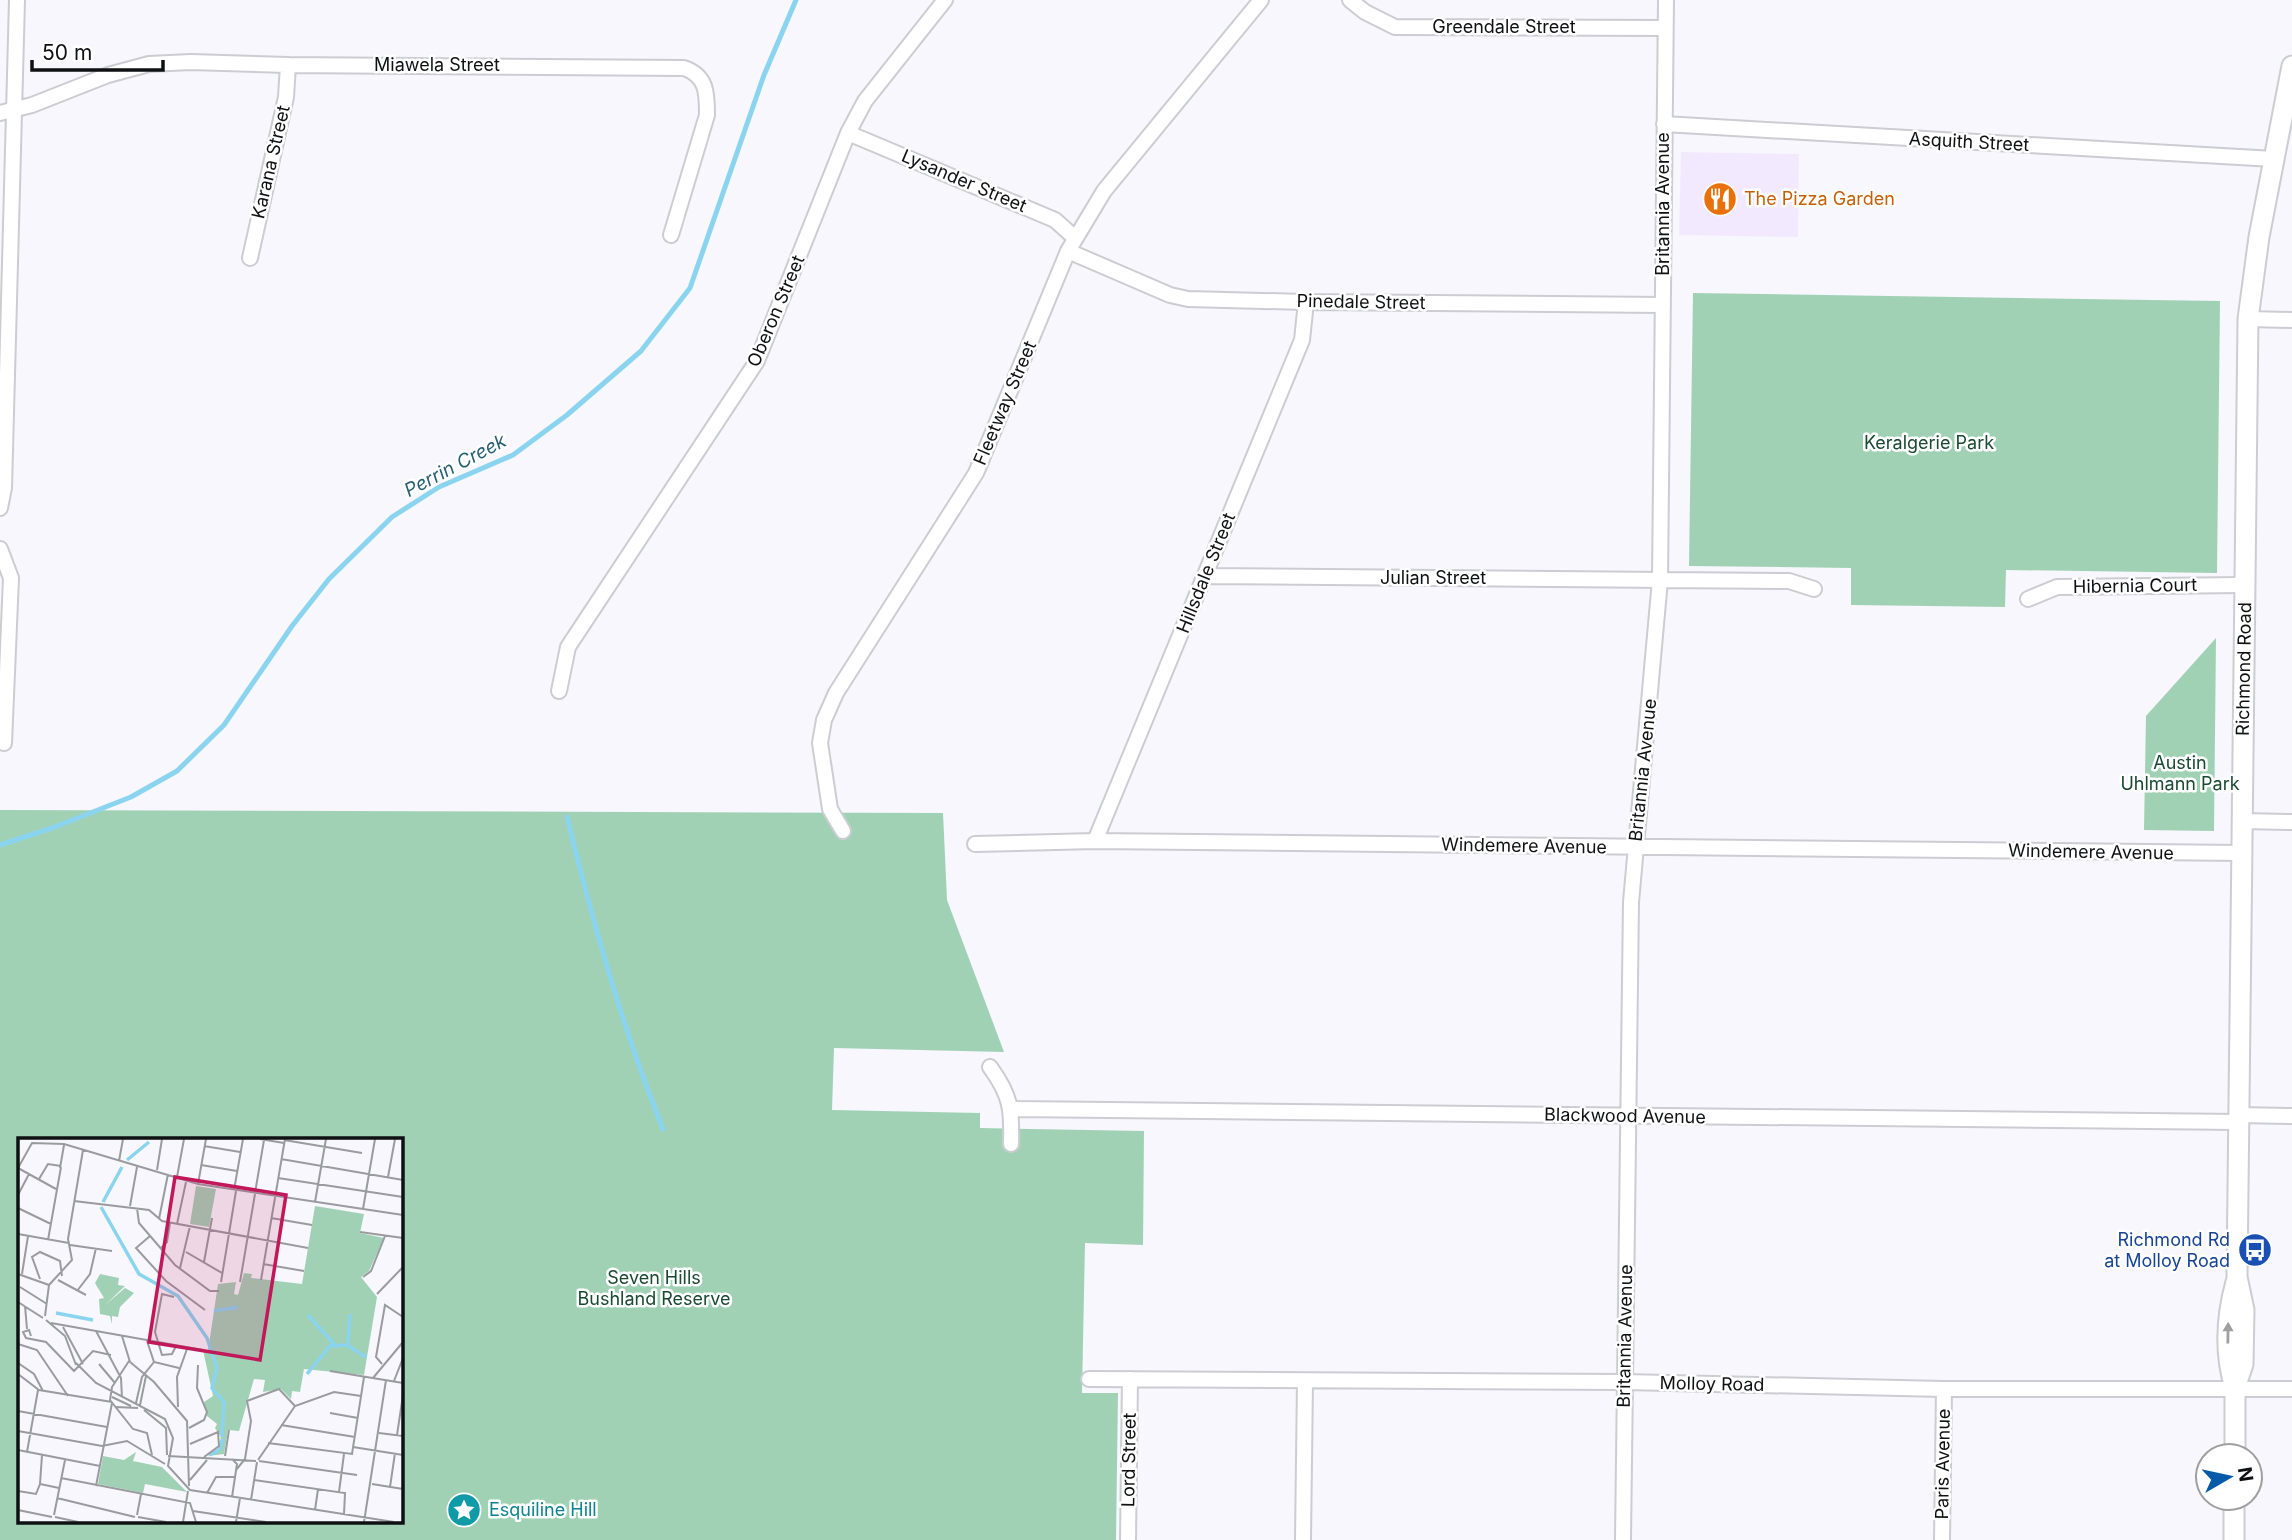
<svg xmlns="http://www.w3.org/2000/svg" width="2292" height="1540" viewBox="0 0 2292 1540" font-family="Inter,sans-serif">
	<rect width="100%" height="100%" fill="#f7f7fd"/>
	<!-- commercial -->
	<path fill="#f2e9fe" d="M1681,152L1799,154L1798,237L1679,235Z"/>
	<!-- green -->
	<path fill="#a1d1b5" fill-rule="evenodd" d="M1693,293L2220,301L2217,573L2006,570L2005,607L1851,605V568L1689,566Z
		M2216,638L2214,831L2144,830L2146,716Z
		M0,810L943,813L947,900L1004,1052L834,1048L832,1110L980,1113V1128L1144,1131L1143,1245L1085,1243L1082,1393H1118L1116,1540H0ZM19,1139H401V1521H19Z"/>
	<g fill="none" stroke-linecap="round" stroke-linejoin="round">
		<!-- stream -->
		<path stroke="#8bd4ef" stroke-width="5" d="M567,817C593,923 622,1027 663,1129
			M0,845L52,828L131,797L177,771L224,725L292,626L329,579L392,517L439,487L513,455L567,415L641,351L690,288L764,75L796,0"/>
		<!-- minor casing -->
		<g stroke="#cccdd3" stroke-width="18">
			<path id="minor" d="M1350,0L1365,12L1395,27L1665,28
				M0,113L32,105L108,75L149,64L191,62L288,65L684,68C707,76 707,93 707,115L671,235
				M1664,124L2274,159
				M848,133L1055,220L1075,238
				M1068,251L1170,295L1188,299L1306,302L1663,305
				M250,258L286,97L288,65
				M2248,319L2292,320
				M0,508L4,488L17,0
				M0,549L11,578L4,743
				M1205,576L1789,581L1814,589
				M2028,599L2057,587L2244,585
				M559,691L568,647L757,361L848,133L865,101L945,0
				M2242,821L2292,822
				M843,831L830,809L820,743L824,720L836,693L976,473L1068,251L1104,191L1261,0
				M1095,841L1302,340L1306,302
				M975,844L1095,841L2241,853
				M990,1067C1011,1096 1012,1109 1011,1144
				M1012,1109L2238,1122
				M2238,1115L2292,1116
				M1089,1379L1624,1382L1944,1389H2292
				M1128,1540L1130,1379
				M1303,1540L1305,1381
				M1623,1540L1631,902L1660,580L1666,0
				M1942,1540L1944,1389"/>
		</g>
		<!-- secondary casing -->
		<g stroke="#cccdd3" stroke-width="23">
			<path id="secondary" d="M2235,1388C2224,1352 2226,1318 2236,1282
				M2235,1456V1388L2243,1364L2244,1310L2237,1277L2248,319L2259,237L2292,66
				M2234,1540V1498"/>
		</g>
		<!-- minor -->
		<use href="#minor" stroke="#fff" stroke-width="14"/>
		<!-- secondary -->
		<use href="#secondary" stroke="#fff" stroke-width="19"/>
	</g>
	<!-- one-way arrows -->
	<defs><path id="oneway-solid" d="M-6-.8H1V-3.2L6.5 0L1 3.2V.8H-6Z" transform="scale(1.75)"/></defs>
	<use fill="#9f9fa0" href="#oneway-solid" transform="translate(2228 1333) rotate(-89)"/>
	<!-- icons -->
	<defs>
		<g id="restaurant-disc" transform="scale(1.75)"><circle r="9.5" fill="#e8710a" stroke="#fff"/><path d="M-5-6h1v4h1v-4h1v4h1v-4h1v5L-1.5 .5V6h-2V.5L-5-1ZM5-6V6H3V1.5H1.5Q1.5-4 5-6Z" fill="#fff"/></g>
		<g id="bus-disc" transform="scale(1.75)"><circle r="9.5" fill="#1a4fb4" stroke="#fff"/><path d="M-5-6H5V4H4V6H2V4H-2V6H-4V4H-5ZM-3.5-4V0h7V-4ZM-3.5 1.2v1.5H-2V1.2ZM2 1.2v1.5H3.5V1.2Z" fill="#fff"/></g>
		<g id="sight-disc" transform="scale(1.75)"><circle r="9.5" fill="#0f9aa8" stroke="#fff"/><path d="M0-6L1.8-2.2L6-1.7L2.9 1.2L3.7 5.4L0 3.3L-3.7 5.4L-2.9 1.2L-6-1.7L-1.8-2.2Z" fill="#fff"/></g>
	</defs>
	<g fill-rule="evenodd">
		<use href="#restaurant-disc" x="1720" y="199"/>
		<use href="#bus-disc" x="2255" y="1250"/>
		<use href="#sight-disc" x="464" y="1510"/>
	</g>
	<g text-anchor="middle" stroke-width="5" stroke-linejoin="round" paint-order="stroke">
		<!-- street labels -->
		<g font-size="18" fill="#0f1012" stroke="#fff">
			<text x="1504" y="33">Greendale Street</text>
			<text x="437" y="71">Miawela Street</text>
			<text transform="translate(1969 142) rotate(3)" y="6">Asquith Street</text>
			<text transform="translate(271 162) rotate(-77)" y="6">Karana Street</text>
			<text transform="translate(964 181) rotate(23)" y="6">Lysander Street</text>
			<text transform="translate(1663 204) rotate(-90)" y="6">Britannia Avenue</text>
			<text transform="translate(1361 302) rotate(1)" y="6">Pinedale Street</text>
			<text transform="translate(776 311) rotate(-67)" y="6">Oberon Street</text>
			<text transform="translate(1005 403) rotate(-67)" y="6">Fleetway Street</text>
			<text transform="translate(1206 573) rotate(-68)" y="6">Hillsdale Street</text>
			<text x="1433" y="584">Julian Street</text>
			<text transform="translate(2135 586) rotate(-1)" y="6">Hibernia Court</text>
			<text transform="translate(2244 669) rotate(-89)" y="6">Richmond Road</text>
			<text transform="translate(1643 770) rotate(-84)" y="6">Britannia Avenue</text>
			<text transform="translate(1524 846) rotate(1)" y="6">Windemere Avenue</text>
			<text transform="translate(2091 852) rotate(1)" y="6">Windemere Avenue</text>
			<text transform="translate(1625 1116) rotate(1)" y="6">Blackwood Avenue</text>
			<text transform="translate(1625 1336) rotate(-89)" y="6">Britannia Avenue</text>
			<text transform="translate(1712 1384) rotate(1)" y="6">Molloy Road</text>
			<text transform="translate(1129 1460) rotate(-89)" y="6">Lord Street</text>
			<text transform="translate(1943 1464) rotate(-89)" y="6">Paris Avenue</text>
		</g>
		<!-- food labels -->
		<g font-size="18" fill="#c56008" stroke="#fff" text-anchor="start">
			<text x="1744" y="205">The Pizza Garden</text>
		</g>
		<!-- park labels -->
		<g font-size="18" fill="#194931" stroke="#fff">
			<text x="1929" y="449">Keralgerie Park</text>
			<text x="2180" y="769">Austin<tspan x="2180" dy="21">Uhlmann Park</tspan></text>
			<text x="654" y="1284">Seven Hills<tspan x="654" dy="21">Bushland Reserve</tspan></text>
		</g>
		<!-- transit labels -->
		<g font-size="18" fill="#164399" stroke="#fff" text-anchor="end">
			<text x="2230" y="1246">Richmond Rd<tspan x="2230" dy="21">at Molloy Road</tspan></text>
		</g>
		<!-- culture labels -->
		<g font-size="18" fill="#0d838f" stroke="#fff" text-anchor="start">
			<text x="489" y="1516">Esquiline Hill</text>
		</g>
		<!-- water labels -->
		<g font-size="19" font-style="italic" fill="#266073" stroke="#fff">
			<text transform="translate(455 465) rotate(-28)" y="7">Perrin Creek</text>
		</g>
	</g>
	<!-- overview -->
	<g transform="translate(18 1138)">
		<rect width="385" height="385" fill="#f7f7fd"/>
		<path d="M178,48L198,51L191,89L172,86ZM297,68L346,76L342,95L366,100L351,133L343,139L359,159L346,237L286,231L282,254L274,253L273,261L263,251L245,254L247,242L236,241L221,293L210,292L206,316L190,318L200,311L203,299L197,290L199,286L189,278L186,264L195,258L185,212L190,213L200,146L218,144L216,156L220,157L226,135L234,136L233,140L284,146ZM82,136L101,140L100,147L107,148L87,167L107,150L116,155L102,169L100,179L94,178V186L92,178L82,176L81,161L86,160L77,145ZM118,314L115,323L144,329L169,354L127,346L125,355L80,346L85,318L106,322Z" fill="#a1d1b5"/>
		<path fill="none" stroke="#8bd4ef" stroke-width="3.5" d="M109,22L131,4M85,64L104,29M83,69L121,136L160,158L189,200L199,230L194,250L206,264L204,299M196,173L220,169M38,175L75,182M290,177L317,207M330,206L332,176M289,236L312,208L329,207L348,219M191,317L201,312L205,301"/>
		<path fill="none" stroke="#9a9b9f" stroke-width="2" d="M242,1L266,5M266,2L344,15M186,8L222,14M263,21L385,42M101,23L105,1M183,27L219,33M0,30L38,51M0,30L14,5L46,6L180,46L385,77M42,30L46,7M139,32L144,1M159,39L166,1M370,39L377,1M260,40L385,59M21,41L30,26L43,28M180,46L188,1M216,52L225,1M237,55L246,2M0,57L11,36M56,63L131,72L144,83L290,110M297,64L308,1M112,68L119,29M0,70L33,86M119,70L121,85L157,127L192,153H201M345,71L357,1M253,80L294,87M141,81L150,36M159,86L168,44M342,94L385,100M0,96L51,105M132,98L118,110L148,143L187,172M30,102L43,29M52,107L94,113M143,110L149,104L152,85M168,114L204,135M186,124L194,80M245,126L286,133M162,130L172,88M0,136L31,147L27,178M4,136L10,98M345,139L353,133L367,98M22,141L14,119L22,114L42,123L44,138M40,142L68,157M243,142L267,1M203,144L218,53M222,144L237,56M31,147L54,122L50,101L65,12M2,149L29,166M59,153L72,136L78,110M359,156L385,129M156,159L144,156L137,194L144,217L154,216L158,208M0,164L25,180M7,168L9,191M28,182L47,198L58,227M33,185L185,212M45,189L65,226M78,193L103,240L104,260M13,198L11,192L5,194L8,200L28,204L56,233L75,213L93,217M104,198L112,224L136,244L169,283L171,348M129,203L136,224L161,230M0,206L19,212L50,258M111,223L94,249L92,262L115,291L129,295L134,317M0,225L16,236L25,253M58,225L78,245L147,281L155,300L150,328L172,352L376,384M81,226L97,245M364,226L358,219L367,167L385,179M312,233L385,245M0,236L21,252L94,264M355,240L385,204M376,243L385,220M94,259L113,268M118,265L124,239L136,224M122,267L128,238M98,269L120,270M160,269L159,239L169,211M126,272L148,290L149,317M0,273L89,289M312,275L340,280M263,287L337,299M171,290L186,282L189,274L179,250L180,227M0,293L84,308L109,303L147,326M361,295L385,298M379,297L385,257M250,305L334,316L346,239M172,306L200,294L201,308L186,319M335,309L385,317M0,312L82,328M9,314L20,252M24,317L22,346L41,350M150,318L238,323M207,318L211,292M240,322L277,268L316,254L343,258M241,323L339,337M218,332L227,321L233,283L229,263L261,251L277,268M43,340L172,365L178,384M172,342L189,322M236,342L327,355L326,376M354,346L385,351M78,348L94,265M372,349L377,315M0,353L18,356L22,346M321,354L326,316M189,355L198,339H217M214,359L219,326L214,321M39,360L117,379M233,362L239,324M0,372L34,379M297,372L300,351M175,373L248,384M36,377L47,322M119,377L123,356M37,379L60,384M120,379L148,384M165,384L170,353M218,384L222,360M346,384L368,242"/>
		<path fill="#c2185b" fill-opacity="0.15" stroke="#c2185b" stroke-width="3.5" d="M157,39L268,57L242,222L131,204Z"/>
		<rect width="385" height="385" fill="none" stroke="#0f1012" stroke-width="3.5"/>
	</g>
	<!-- north arrow -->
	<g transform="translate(2229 1477) rotate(81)"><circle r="33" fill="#ffffff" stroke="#9f9fa0" stroke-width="2"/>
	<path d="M0-5L12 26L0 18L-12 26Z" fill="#035aa8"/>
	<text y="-10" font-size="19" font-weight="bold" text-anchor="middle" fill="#0f1012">N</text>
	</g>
	<!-- scale -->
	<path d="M32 60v10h131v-10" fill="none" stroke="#0f1012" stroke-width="3.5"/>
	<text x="42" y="60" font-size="21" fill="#0f1012" stroke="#ffffff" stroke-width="5" paint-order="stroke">50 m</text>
</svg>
